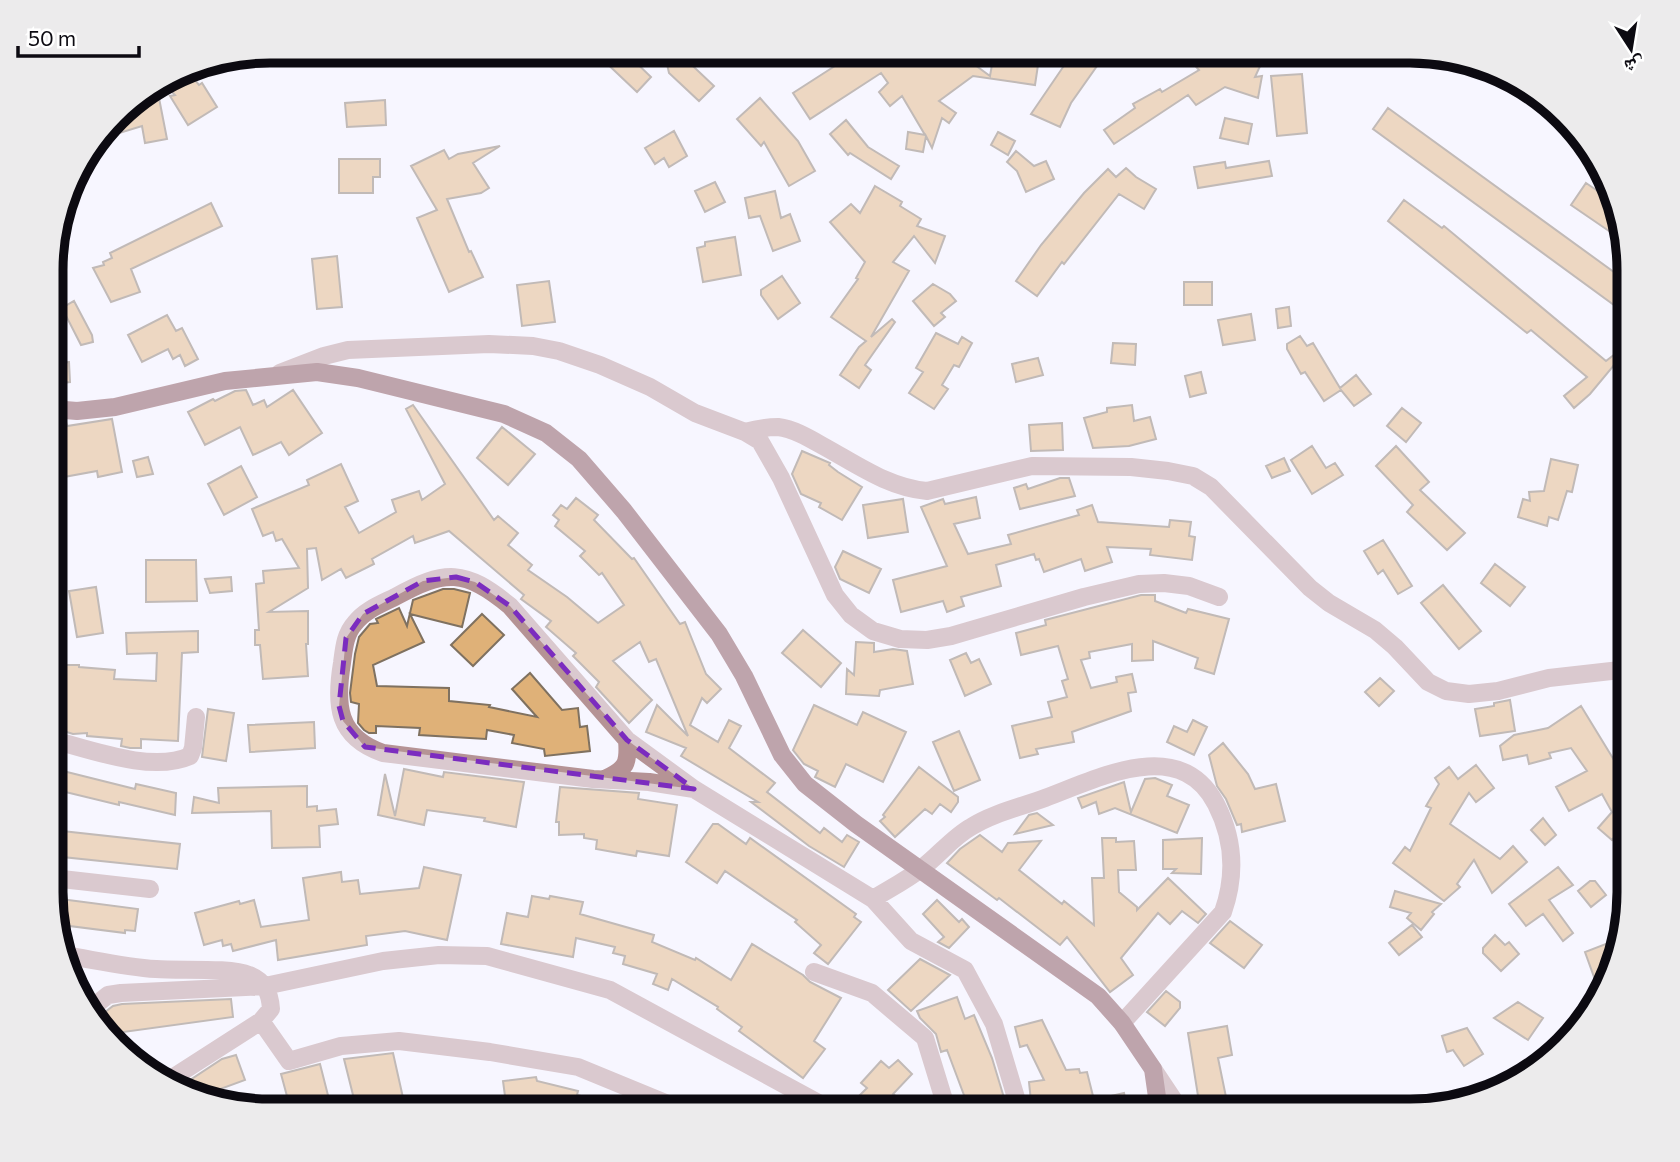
<svg xmlns="http://www.w3.org/2000/svg" width="1680" height="1162" viewBox="0 0 1680 1162" font-family="Commissioner,'Noto Naskh Arabic',sans-serif">
	<rect width="100%" height="100%" fill="#f7f6ff"/>
	<!-- building -->
	<path fill="#dfb178" stroke="#7f7160" stroke-width="2" d="M606,51H624L651,77L637,92L600,57Z
		M664,51H677L714,86L699,101L669,73Z
		M840,51H956L990,76L993,59L1038,65L1035,85L973,76L939,101L956,113L949,123L942,118L932,148L926,136L923,152L906,149L908,132L925,135L902,96L890,106L879,92L888,83L881,73L810,119L793,93L838,64L833,56Z
		M1074,51L1097,66L1071,103L1060,127L1031,114Z
		M1182,51H1267L1255,77L1262,76L1258,98L1225,87L1196,105L1188,95L1114,144L1104,130L1135,108L1133,104L1160,89L1162,92L1199,70Z
		M185,68L199,85L202,83L217,107L188,125L170,96L175,95L163,82Z
		M1302,74L1307,133L1277,136L1271,76Z
		M159,98L167,139L145,143L142,126L100,139L125,105Z
		M760,98L798,141L815,171L789,186L764,142L761,146L737,119Z
		M385,100L386,125L347,127L345,103Z
		M1388,108L1629,283V316L1373,129Z
		M1225,118L1252,124L1248,144L1220,138Z
		M846,120L868,147L899,166L891,179L850,153L848,155L830,134Z
		M674,131L687,156L669,167L664,158L655,164L645,148Z
		M998,132L1015,141L1008,155L991,145Z
		M500,146L473,163L489,188L481,193L447,199L469,252L471,251L483,277L449,292L417,218L437,210L411,166L444,150L449,159L458,154Z
		M1016,151L1034,166L1046,161L1054,179L1026,192L1017,171L1007,162Z
		M339,159H380V177H373V193H339Z
		M1269,161L1272,176L1198,188L1194,167L1225,162L1226,168Z
		M1126,168L1136,177L1156,189L1144,209L1119,194L1064,264L1062,262L1037,296L1016,281L1041,245L1084,193L1108,169L1116,177Z
		M715,182L725,202L705,212L695,191Z
		M1586,183L1614,202L1625,242L1571,205Z
		M875,186L902,202L900,206L921,219L917,226L945,236L935,263L914,236L893,262L909,271L871,337L892,319L895,322L865,365L871,370L859,388L840,375L859,347L866,341L831,317L858,279L856,278L865,262L830,222L851,204L860,213Z
		M775,191L781,218L790,214L800,241L773,251L760,216L749,218L745,198Z
		M1404,200L1442,228L1444,226L1606,361L1615,354L1620,358L1590,394L1574,408L1564,396L1587,377L1531,330L1527,333L1388,221Z
		M211,203L222,226L131,269L140,292L111,302L93,268L104,265L103,262L112,258L110,253Z
		M735,237L741,275L703,282L697,248L705,246V242Z
		M337,256L342,307L317,309L312,259Z
		M782,276L800,303L778,319L761,295V290Z
		M549,281L555,322L522,326L517,285Z
		M1184,282H1212V305H1184Z
		M933,284L950,294L956,301L941,313L945,317L934,326L913,301Z
		M74,301L92,335L93,342L81,345L62,308Z
		M1289,307L1291,326L1278,328L1276,309Z
		M1251,314L1255,340L1223,345L1218,320Z
		M167,315L176,331L182,328L198,359L185,366L180,355L173,359L168,349L142,362L128,335Z
		M936,333L958,344L962,337L972,343L959,367L954,365L942,385L948,389L934,409L909,393L923,372L916,368Z
		M1300,336L1307,346L1313,343L1340,388L1356,375L1371,394L1354,406L1341,390L1324,401L1305,372L1301,374L1287,349V344Z
		M1113,343L1136,344L1135,365L1111,363Z
		M1038,358L1043,375L1016,382L1012,364Z
		M69,362L70,382L53,384V363Z
		M1201,372L1206,393L1190,397L1185,376Z
		M246,390L253,405L264,400L267,407L293,390L322,433L289,455L281,442L253,455L240,427L205,445L188,412L213,399L215,401L235,391Z
		M413,405L494,520L498,516L518,533L508,545L532,565L528,570L567,597L598,623L624,605L602,573L599,575L580,556L585,551L555,526L559,520L553,515L561,505L567,509L576,498L598,515L594,520L632,559L634,558L680,624L685,622L706,674L721,689L707,703L702,698L690,725L718,742L729,720L741,726L729,748L775,783L767,792L820,833L824,828L842,842L847,835L859,842L844,867L809,846L751,802H758L681,756L686,748L646,732L657,705L688,736L656,659L649,662L640,642L613,661L652,700L629,723L596,687L599,682L573,656L576,653L546,627L551,621L521,599L524,595L449,531L415,543L413,536L372,559L374,564L346,578L341,569L322,580L316,548L307,549L308,588L269,612L308,611V644H306L308,676L263,679L260,645H255V630H259L256,584L264,583L263,571L299,568L282,539L276,541L273,532L263,536L252,509L309,485L307,480L341,464L358,501L345,507L359,533L396,512L392,500L419,491L422,500L445,484L406,409Z
		M1132,405L1134,421L1150,417L1156,439L1129,446L1093,448L1084,418L1107,412V408Z
		M1402,408L1421,423L1406,442L1387,426Z
		M112,419L122,472L98,477L97,471L53,479V424L66,422L67,426Z
		M1062,423L1063,450L1031,451L1029,425Z
		M502,427L535,454L508,485L477,458Z
		M1312,446L1326,468L1335,463L1343,475L1312,494L1291,460Z
		M1396,446L1429,482L1420,490L1465,533L1447,550L1407,512L1413,505L1376,466Z
		M802,451L830,463L829,465L838,472L862,487L842,520L819,507L821,503L801,494L792,474Z
		M148,457L153,474L137,477L133,461Z
		M1284,458L1290,471L1272,478L1266,466Z
		M1551,459L1578,465L1572,492L1567,491L1558,520L1549,517L1547,526L1518,517L1523,499L1530,501L1529,492L1544,491Z
		M241,466L257,497L224,515L208,484Z
		M1060,478H1069L1075,496L1020,509L1014,488L1026,484L1028,489Z
		M976,497L980,518L954,524L968,554L1011,544L1008,535L1079,515L1077,510L1092,505L1098,522L1169,527L1170,520L1191,522L1189,536L1195,537L1192,560L1150,555L1151,549L1107,547L1112,562L1085,571L1081,559L1044,572L1039,559L1036,560L1034,554L996,565L1001,586L961,597L964,606L947,612L943,601L901,612L893,580L947,566L921,507L943,499L945,504Z
		M903,499L908,532L868,538L863,505Z
		M1383,540L1412,586L1398,594L1383,570L1378,574L1364,551Z
		M843,551L881,569L869,593L840,579L835,567Z
		M146,560H196L197,601L146,602Z
		M1495,564L1525,587L1510,606L1481,583Z
		M231,577L232,591L210,593L205,579Z
		M1443,585L1481,631L1459,649L1421,603Z
		M96,587L103,633L77,637L69,591Z
		M443,589H454L470,593L462,627L410,614L424,642L373,665L377,686L449,688V701L490,705L489,707L537,717L512,689L530,673L562,710L578,708L580,727L587,726L590,751L545,756L544,749L512,743L514,735L487,730L486,739L419,735L420,728L376,726V733H369L364,730L358,723L359,704L351,702L350,693L355,654L359,637L370,624L378,623L376,619L399,608L407,626L413,600Z
		M1141,595H1155V601L1186,613L1188,609L1229,619L1214,674L1195,668L1198,658L1153,641V660L1132,661V644L1089,652L1090,658L1081,660L1091,688L1117,682L1116,677L1132,674L1136,692L1128,693L1131,711L1072,732L1074,742L1036,749L1038,754L1020,758L1012,726L1052,717L1048,702L1067,697L1062,681L1068,679L1058,646L1021,655L1016,633L1046,625L1045,620Z
		M482,614L504,635L473,666L451,645Z
		M803,630L841,663L821,687L782,653Z
		M198,631V652L182,653L178,741L141,739V748H130L121,746L122,739L87,736V733L73,734L57,729L56,665H79V667L115,670L114,679L156,681L157,653L127,654L126,633Z
		M856,642L874,643V652L893,649L907,651L913,684L880,690L879,696L846,694L847,669L854,675Z
		M966,653L971,663L979,659L991,684L965,696L950,660Z
		M1380,678L1394,691L1379,706L1365,692Z
		M1510,700L1515,731L1480,736L1475,709L1494,706V703Z
		M814,705L857,725L863,712L906,732L883,782L846,764L835,787L815,777L818,771L804,764L793,750Z
		M1581,706L1614,760L1629,754V820L1612,840L1598,828L1612,812L1602,794L1569,811L1556,787L1587,771L1571,748L1549,753L1551,758L1529,764L1527,755L1503,760L1500,746L1514,735L1548,728Z
		M208,709L234,713L226,761L202,757Z
		M1193,720L1207,727L1194,755L1167,742L1174,726L1187,732Z
		M314,722L315,748L250,752L248,725Z
		M959,731L980,780L954,791L933,742Z
		M1223,743L1248,774L1255,789L1276,784L1285,821L1242,832L1241,824L1237,825L1226,799L1217,786L1209,755Z
		M1476,765L1494,788L1476,802L1469,793L1450,824L1500,859L1513,846L1527,862L1492,893L1474,860L1457,884L1460,887L1444,901L1393,863L1405,847L1410,851L1431,808L1426,806L1439,784L1435,778L1449,767L1458,779Z
		M919,767L958,797V802L951,812L940,804L932,814L925,809L895,837L880,821L885,817L883,815Z
		M55,769L135,789L136,784L176,793L175,815L119,802V805L53,789Z
		M404,769L443,777L444,772L524,782L516,827L484,821L485,818L427,810L424,825L378,815L385,774L395,816Z
		M1155,778L1172,785L1167,796L1189,805L1177,833L1115,808L1099,814L1096,802L1082,808L1078,798L1124,782L1131,812L1145,779Z
		M307,786V807L317,806V811L336,809L338,824L319,826L320,847L272,848L271,811L192,813L194,797L219,803L218,788Z
		M560,787L639,793L638,799L677,805L669,856L637,851L636,856L596,849L597,840L584,838V834L559,835V822H556Z
		M1037,813L1053,825L1015,834L1029,815Z
		M1543,818L1556,835L1545,845L1531,830Z
		M713,824H718L746,844L750,838L856,914L854,917L861,922L828,964L814,953L821,945L795,922L797,920L725,871L717,883L686,862Z
		M53,830L180,844L177,869L53,856Z
		M980,835L1002,852L1008,843L1041,841L1019,870L1062,904L1064,901L1094,925L1092,878H1104L1102,838H1116V842L1134,841L1136,870H1118L1119,892L1137,907V910L1168,878L1206,914L1198,923L1182,911L1170,924L1158,913L1121,958L1133,975L1110,992L1067,937L1060,945L999,898L997,900L947,863L960,849Z
		M1202,838L1201,874L1172,873L1176,869H1163V840Z
		M424,867L461,875L447,940L405,931L366,936L367,945L278,960L276,940L233,951L231,944L223,946L222,940L204,945L195,913L239,901L240,904L254,900L261,927L309,920L303,878L341,872L342,882L358,880L360,894L419,888Z
		M1558,867L1573,885L1549,900L1573,933L1563,941L1543,914L1526,926L1509,904Z
		M1590,881H1595L1606,895L1591,907L1578,891Z
		M1395,891L1441,904L1432,912L1434,914L1421,930L1407,918L1411,913L1390,907Z
		M532,896L549,899L550,896L583,902L580,914L654,935L652,942L695,960L696,958L731,980L752,944L803,975L810,982L841,998L814,1041L825,1049L803,1078L739,1031L742,1027L717,1009L718,1007L672,979L668,990L653,984L657,974L623,964L625,956L613,953L615,947L576,938L573,957L501,944L507,913L528,917Z
		M53,898L138,909L135,931L125,930V933L54,924Z
		M937,900L959,922L962,919L969,927L949,948L938,942L944,937L923,914Z
		M1230,921L1262,945L1244,968L1210,943Z
		M1412,925L1422,937L1399,955L1389,943Z
		M1495,935L1505,945L1509,942L1519,954L1501,971L1483,953V948Z
		M1616,940L1620,950L1614,970L1594,977L1585,952Z
		M920,959L950,975L911,1011L888,990Z
		M1166,991L1180,1002V1008L1165,1026L1147,1012Z
		M957,997L965,1019L974,1015L992,1058L1008,1111H970L947,1050L941,1052L936,1034L920,1018L917,1011Z
		M231,999L233,1017L109,1034L96,1019L113,1006L122,1004Z
		M1518,1002L1543,1018L1528,1040L1494,1018Z
		M1042,1020L1066,1070L1079,1069L1080,1073L1087,1072L1094,1100L1124,1093L1128,1111H1032L1029,1082L1044,1080L1027,1045L1020,1047L1015,1027Z
		M1227,1026L1232,1055L1218,1058L1226,1097L1199,1102L1188,1033Z
		M1467,1028L1483,1054L1464,1066L1453,1050L1447,1052L1442,1036Z
		M393,1053L406,1111H357L344,1059Z
		M236,1055L245,1080L196,1098L178,1088L222,1059Z
		M898,1060L912,1074L893,1094L917,1111H865L854,1101L867,1088L861,1083L881,1061L889,1068Z
		M320,1064L332,1111H291L281,1074Z
		M536,1077L537,1081L578,1091L577,1095L623,1106L622,1111H507L503,1081Z"/>
	<g fill="none" stroke-linecap="round" stroke-linejoin="round">
		<!-- minor -->
		<path stroke="#b59395" stroke-width="18" d="M280,373L324,356L348,350L489,344L533,346L559,351L600,365L650,387L695,413L745,432L760,441L781,478L835,595L851,615L873,631L900,639L927,640L951,636L1084,597L1139,584L1164,583L1189,586L1219,597
			M745,432C756,429 766,427 778,427C794,429 809,438 823,446C856,464 889,488 927,491L1032,466L1131,467L1168,471L1193,476L1211,487L1310,588L1329,603L1375,630L1395,647L1428,682L1446,691L1469,694L1498,691L1549,678L1629,669
			M53,740C92,750 152,773 190,756L193,748L196,717
			M605,779C626,769 629,764 627,740
			M694,789L649,782L593,779L383,753C337,737 335,705 342,663C344,648 345,634 355,623C365,610 381,604 395,597C445,569 465,569 510,606L627,740L694,789L873,899C889,889 907,880 922,868C939,855 953,837 971,827C993,813 1021,807 1045,798C1099,778 1180,735 1216,804C1234,839 1236,875 1223,912L1122,1023
			M53,878L150,889
			M873,899L911,941L965,970L994,1024L1020,1111
			M64,955C95,960 125,967 156,969C179,971 230,967 249,975C265,981 270,993 271,1009L261,1021L166,1082
			M814,972L872,993L925,1038L944,1100L940,1111
			M88,1011L108,995L121,993L265,986L383,961L439,955L487,956L610,990L833,1111
			M261,1021L289,1061L341,1046L399,1041L490,1052L578,1067L685,1111
			M1153,1069L1181,1111"/>
		<!-- major -->
		<path stroke="#794147" stroke-width="18" d="M53,409L77,411L115,407L225,381L317,372L358,378L504,414L546,433L579,459L624,511L719,634L744,676L782,755L805,784L856,824L1098,996L1122,1023L1153,1069L1159,1111"/>
	</g>
	<!-- marked area -->
	<path d="M0 0H1680V1162H0ZM456,577L475,582L510,606L627,740L694,789L365,747L343,721L339,706L346,638L363,614L423,581Z" fill="#f7f6ff" fill-opacity=".55" fill-rule="evenodd"/>
	<path fill="none" stroke="#7b2cbf" stroke-width="5" stroke-dasharray="14 9" stroke-linejoin="round" d="M456,577L475,582L510,606L627,740L694,789L365,747L343,721L339,706L346,638L363,614L423,581Z"/>
	<!-- crop -->
	<path d="M0 0H1680V1162H0ZM270 63H1410A207 207 0 0 1 1617 270V892A207 207 0 0 1 1410 1099H270A207 207 0 0 1 63 892V270A207 207 0 0 1 270 63Z" fill="#ecebec" fill-rule="evenodd"/>
	<path fill="none" stroke="#0c0a11" stroke-width="9" d="M270 63H1410A207 207 0 0 1 1617 270V892A207 207 0 0 1 1410 1099H270A207 207 0 0 1 63 892V270A207 207 0 0 1 270 63Z"/>
	<!-- north arrow -->
	<g transform="translate(1631 49) rotate(168)" stroke="#ffffff" stroke-width="5" paint-order="stroke">
	<path d="M0-5L12 26L0 18L-12 26Z" fill="#0c0a11"/>
	<text y="-10" font-size="19" font-weight="bold" text-anchor="middle" fill="#0c0a11">ش</text>
	</g>
	<!-- scale -->
	<path d="M18 46v10h121v-10" fill="none" stroke="#0c0a11" stroke-width="3.5"/>
	<text x="28" y="46" font-size="21" fill="#0c0a11" stroke="#ffffff" stroke-width="5" paint-order="stroke">50 m</text>
</svg>
